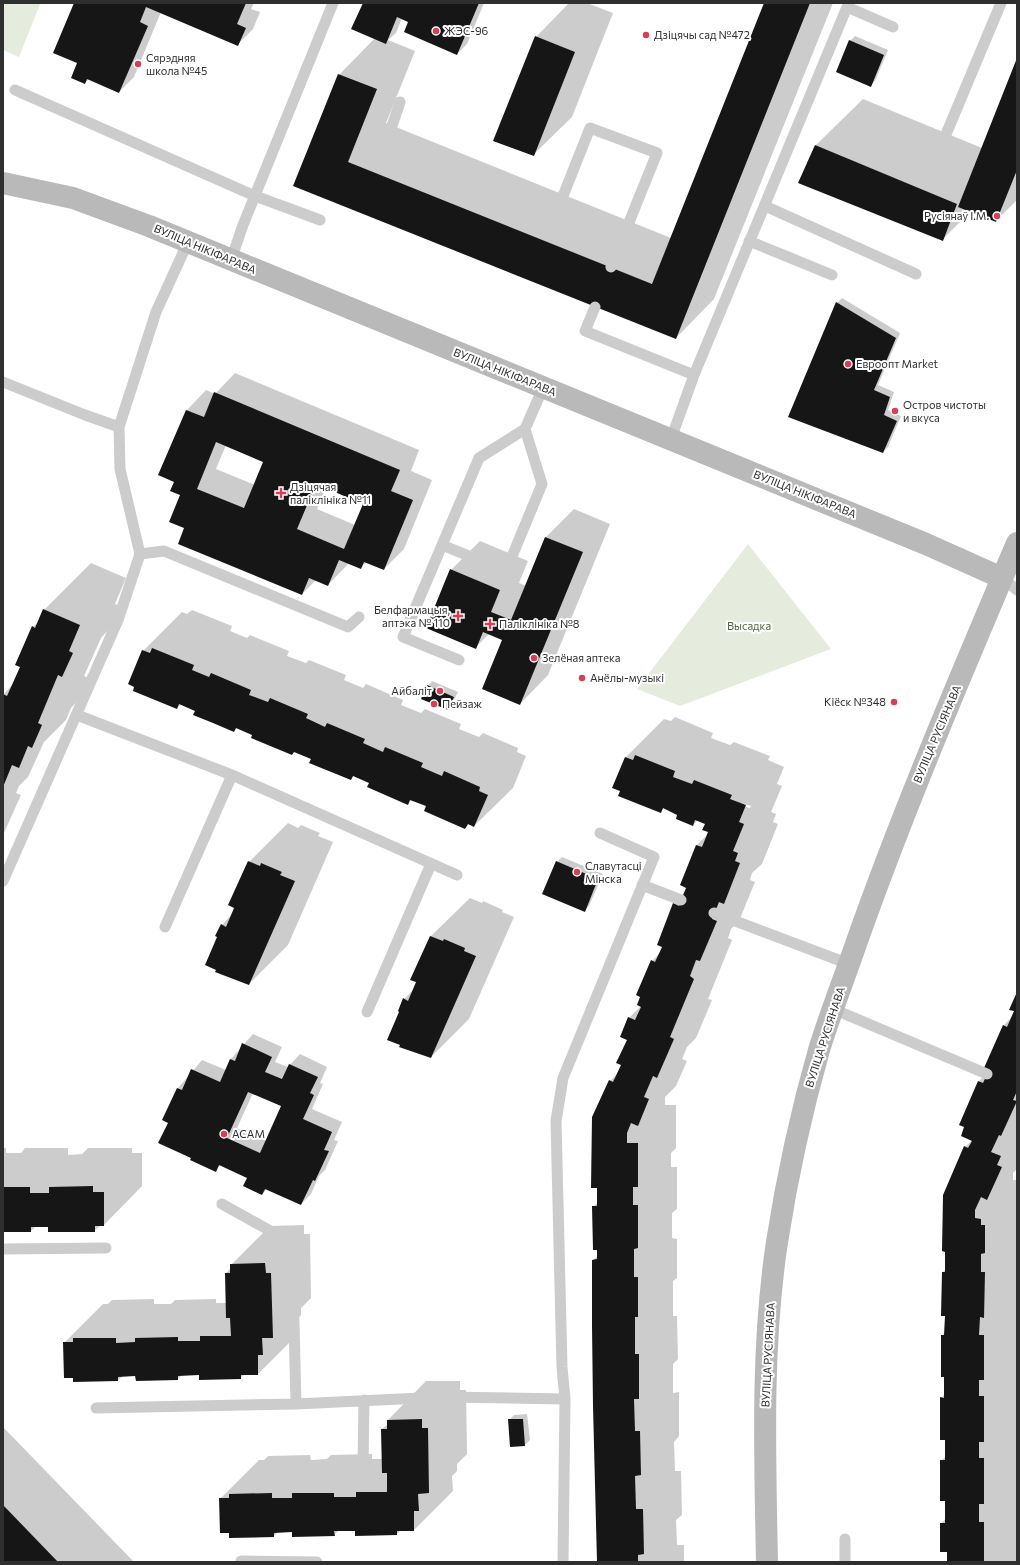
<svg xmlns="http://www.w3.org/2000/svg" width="1020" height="1565" viewBox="0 0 1020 1565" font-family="Commissioner,sans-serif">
	<rect width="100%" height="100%" fill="#fff"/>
	<!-- green -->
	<path fill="#e5ebdd" d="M3,3H37L40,4L19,57L3,50Z
		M748,544L831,649L680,706L637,689Z"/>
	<!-- shadow -->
	<path fill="#0003" fill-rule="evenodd" d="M75,3H254L251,9L260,12L253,29L238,44L161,12L134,77L119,92L89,79L85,83L78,63Z
		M364,3H484L467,44L457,54L410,22L402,18L396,33L388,40L415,51L386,123L671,238L765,3H833L714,299L676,338L295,186L339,75L375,38Z
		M569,3H587L613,13L572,117L533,155L536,37Z
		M855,36L888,50L875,81L870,86L850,41Z
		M1017,61V200L996,221L971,211L942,240L815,146L863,99L982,148Z
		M842,298L900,333L878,385L894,392L888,410L901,416L888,447L883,452L837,303Z
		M235,373L419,450L411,471L432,480L404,549L384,569L367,562L360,568L349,563L328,585L316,580L302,594L186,527L182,495L176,481L187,410L206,390L215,394ZM226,445L265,461L255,485L216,469ZM326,487L364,503L355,525L317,509Z
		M574,509L610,524L548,675L520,704L503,639L489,634L476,647L451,570L480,541L528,561L519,583L526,586L546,537Z
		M91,563L126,578L115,604L119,606L109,629L101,638L84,676L89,678L79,699L71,708L66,720L44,742L28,777L19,786L16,793L21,795L3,835V695L13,684L21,666L33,627L40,620L44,610Z
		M192,610L232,626L230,631L247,638L250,635L289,651L287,656L306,663L309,660L346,675L344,680L363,688L366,684L403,700L401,705L421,713L425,709L461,724L459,729L479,737L483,733L518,748L517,752L526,756L513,788L474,826L469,824L465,828L427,805L412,799L408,803L370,782L354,775L350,779L312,758L295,751L292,754L237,727L234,731L181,704L177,708L143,651L182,612L187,614Z
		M432,681L458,692L452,704L448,709L428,686Z
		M675,717L713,733L711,738L730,745L734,742L770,756L768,760L784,767L777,784L782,786L771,812L776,814L773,822L778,824L762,864L752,873L750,880L755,882L739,921L731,929L728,938L732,940L708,999L712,1000L696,1038L687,1047L682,1059L687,1061L676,1086L665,1097V1105H676V1148L671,1153V1167H677V1209L672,1213V1238L677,1239V1278L673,1281V1316H677L678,1359L673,1364V1393L679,1392V1436L674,1442L675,1471H681L682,1515L676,1520L677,1545H684V1562H598L593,1260L598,1256L593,1207L598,1202L610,1081L619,1072L622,1065L628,1040L629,1018L641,1006L652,961L661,952L674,904L685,894L687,887L682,885L697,845L707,835L709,832L706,823L698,820L693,825L679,814L664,808L661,811L626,757L664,719L671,721ZM741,803L751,806L750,808L741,805Z
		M288,823L298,828L301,825L320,833L318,836L333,842L288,945L249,984L218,937L222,925L233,913L249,862Z
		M562,857L603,874L589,906L585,910L557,862Z
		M470,898L482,903L483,901L503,910L502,912L514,917L469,1019L431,1057L400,1011L404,999L414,989L417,981L411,979L431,936Z
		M1017,994V1169L1013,1173V1180H1017V1562H948V1551L941,1524L946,1518V1500L941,1461L946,1456V1449L941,1398L945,1394L942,1336L945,1332L946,1315L943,1272L946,1269L965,1147L972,1140L966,1127L960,1124L979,1081L989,1071L1003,1026L1013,1016L1015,1011Z
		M253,1034L282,1047L275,1062L288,1067L300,1054L327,1067L320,1083L323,1084L312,1109L342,1122L334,1140L338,1141L325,1170L319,1176L311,1194L301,1204L267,1189L262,1194L248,1177L221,1165L216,1170L192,1158L169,1122L164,1120L178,1088L202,1060L226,1070L231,1059ZM253,1093L282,1106L266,1141L237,1128Z
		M3,1148H6V1153H21L25,1148H68V1155L82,1154L88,1148H132V1153H142V1186L104,1225H101L94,1231L49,1226H36L31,1231H3Z
		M304,1225V1234H310L311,1298L301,1308V1315L296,1320L297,1335L258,1374H245L240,1378L200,1374H183L178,1379L137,1380L136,1375L123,1376L118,1380L64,1343L103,1304H108L112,1300L154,1299V1304H171L175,1300L216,1299V1303H227L226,1273L231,1268V1265L270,1226Z
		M426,1381H460V1390H466L467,1454L457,1464V1471L452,1476L453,1491L414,1530H401L397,1534L356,1530H339L334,1535L292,1531H279L274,1536L230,1537L220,1499L259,1460H264L268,1456L310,1455L311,1460L327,1459L331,1455L372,1454V1459H383L382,1429L388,1424V1420Z
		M527,1414L530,1440L525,1445L509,1420L514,1415Z
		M3,1427L134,1562H3Z"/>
	<!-- building -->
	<path fill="#161616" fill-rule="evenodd" d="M74,3H246L237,24L246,28L238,46L146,7L140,22L148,26L119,93L87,79L85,84L71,78L77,63L53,53Z
		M363,3H479L457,55L404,32L408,22L397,17L386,44L351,29Z
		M764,3H810L676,339L293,186L338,74L377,89L348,162L652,284Z
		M535,36L575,52L534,156L493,141Z
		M849,40L884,55L871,87L836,72Z
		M1017,58V170L996,222L958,207Z
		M815,145L957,204L943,241L798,183Z
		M836,302L896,338L874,390L890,397L884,415L897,421L883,453L788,417Z
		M214,392L400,470L391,491L413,500L384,570L364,562L361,569L339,560L328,586L309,578L302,595L178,544L184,528L169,522L180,495L170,491L174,482L158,475L186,410L204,417ZM216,442L263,462L244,508L197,489ZM316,484L363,504L344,549L297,529Z
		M545,537L583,552L520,705L482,689L502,640L483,632L476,649L426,628L450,569L500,590L491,612L511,620Z
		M43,609L80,625L69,651L73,653L62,677L58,675L38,723L42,725L32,748L28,746L19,768L12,765L3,787V694L7,696L20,667L15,665L32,626L35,628Z
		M152,648L194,665L192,670L209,677L211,673L251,690L249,695L268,702L270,698L308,714L306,718L325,727L327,723L365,739L363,743L383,752L385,747L423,763L421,767L442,776L444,771L480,787L479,791L488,795L474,827L468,824L465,829L424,811L426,806L410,800L408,805L367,787L369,783L353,776L351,780L309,763L311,759L294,752L292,755L251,738L252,735L236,728L234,732L213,723L193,715L195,711L179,704L177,709L133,691L134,687L128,684L142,650L150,653Z
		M427,685L454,697L448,710L421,699Z
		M635,755L675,771L673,777L692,784L694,780L732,795L730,799L746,805L739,822L744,824L733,851L738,853L735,861L740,863L724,904L719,902L712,919L717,921L700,961L696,960L690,976L694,979L670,1037L674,1039L657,1078L653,1076L644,1097L649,1099L638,1126L631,1123L627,1133V1143H638V1187H633V1205H638V1248L634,1249V1277H638V1317H635V1354H639V1399H634L635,1431H640L641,1475L635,1476L636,1509H643L644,1554L638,1555V1562H597L593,1406L592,1326V1260L597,1259V1250H593L592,1206H597V1188H591L592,1117L609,1080L613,1082L621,1065L616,1063L627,1040L620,1037L628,1017L635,1020L641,1007L637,1005L640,997L636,995L651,960L655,962L662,947L657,945L673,903L679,906L681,900L686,888L680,885L696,845L702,847L708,832L702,830L705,824L695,820L693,826L676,819L677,815L663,808L661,813L618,796L620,791L612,788L625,757L633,760Z
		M248,861L260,866L261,863L282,872L280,875L295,881L249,985L215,972L216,970L205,965L217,937L215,936L221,924L226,927L234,908L228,905Z
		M556,861L598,879L585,912L542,894Z
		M430,936L443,941L444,939L465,948L464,951L476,956L431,1058L399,1047L400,1045L387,1040L399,1012L398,1011L403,998L408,1001L416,982L410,980Z
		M1017,992V1091L1013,1100L1017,1101L1001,1136L999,1135L991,1152L1001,1156L997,1165L1002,1167L987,1200L981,1197L975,1210V1218L981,1219V1225H985V1253L981,1254V1272H985L984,1318L980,1317L979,1335H984V1380H979V1396H984V1442H979V1458H984V1504H979V1522H984V1562H947V1552H940V1523H945V1501H940V1460H945V1440H940V1397L944,1398V1377H941V1335H944L945,1316H941L942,1272H945V1252L942,1251L943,1195L964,1146L968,1148L972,1141L961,1136L964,1127L959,1125L978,1081L983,1083L989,1070L984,1068L1003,1025L1007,1027L1014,1011L1009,1010Z
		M242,1043L272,1057L265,1072L282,1079L289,1064L318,1077L310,1093L314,1095L303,1119L332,1132L324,1150L329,1151L315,1181L313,1180L301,1205L265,1189L262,1195L243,1186L247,1178L219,1165L216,1172L190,1160L191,1158L158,1143L168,1123L162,1120L177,1088L182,1090L191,1069L220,1082L230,1059L235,1061ZM248,1092L281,1106L260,1153L227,1138Z
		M93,1186V1192H104V1226H95V1232H48V1227H31V1232H3V1187H30V1193H49V1187Z
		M265,1263L266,1273H271L273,1338H262L263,1355H258V1375H241V1379L199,1380V1375L178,1376V1380L136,1381L135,1376L118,1377V1381L73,1382V1378H64L63,1342H73V1338H116V1343L135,1342V1338L178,1337V1341H200V1336H231L230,1318H226L225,1273H230V1264Z
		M422,1419V1428H428L429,1493L418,1494L419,1511H414V1531H397V1535L355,1536V1531H334L335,1536L292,1537V1532L274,1533V1537L229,1538V1533H220L219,1498H229V1494L272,1493V1498H292V1493H334V1497H356V1492H387V1473H382L381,1429H387V1420Z
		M508,1419H523L525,1446L510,1447Z
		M3,1505L58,1562H3Z"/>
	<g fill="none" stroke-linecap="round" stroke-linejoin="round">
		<!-- lane -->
		<path stroke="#ccc" stroke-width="11" d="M15,90L255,196L320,220
			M400,102L388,138L561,201L577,219L622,239
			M939,151L1001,3
			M561,201L590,128L657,153L611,267
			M765,206L916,274
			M749,241L832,275
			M231,260L243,225L333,3
			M595,307L585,331L694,375
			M3,382L85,415L119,427
			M671,439L694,375L847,7L893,27
			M442,545L506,571L542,484L525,429
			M140,554L164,551L348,627L359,617
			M1002,578L1017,590
			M459,660L403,637L479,458L525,429L543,388
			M77,715L232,775L457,875
			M3,881L118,620L140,554L120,469L119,427L156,312L188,242
			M642,885L681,900
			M714,913L849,964
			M165,927L232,775
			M833,1009L987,1074
			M367,1012L431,864
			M222,1204L292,1243L296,1404
			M3,1249L106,1248
			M96,1408L296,1404L442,1397L565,1399
			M363,1465L364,1400
			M845,1539V1562
			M241,1561L317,1562
			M563,1562L565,1399L562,1367L556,1121L563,1078L654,857L600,833"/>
		<!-- secondary -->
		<path stroke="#b9b9b9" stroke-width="22" d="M3,183L73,198L149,226L926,544L1002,578
			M767,1562C765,1455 761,1348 777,1242C787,1178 801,1113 819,1050C830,1014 844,979 856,944C904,808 961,675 1017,543"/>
	</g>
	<!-- markers -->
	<g fill="#d73f55" stroke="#fff" stroke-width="1.5">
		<circle cx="436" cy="31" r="4"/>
		<circle cx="646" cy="35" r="4"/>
		<circle cx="138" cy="64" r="4"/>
		<circle cx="997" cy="216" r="4"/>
		<circle cx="848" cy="364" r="4"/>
		<circle cx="895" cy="411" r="4"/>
		<path d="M279 487h4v4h4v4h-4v4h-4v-4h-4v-4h4z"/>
		<path d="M456 610h4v4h4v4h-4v4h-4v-4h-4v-4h4z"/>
		<path d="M488 618h4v4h4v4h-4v4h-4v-4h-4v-4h4z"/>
		<circle cx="534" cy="658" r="4"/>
		<circle cx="582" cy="678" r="4"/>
		<circle cx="440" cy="691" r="4"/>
		<circle cx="894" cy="702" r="4"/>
		<circle cx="434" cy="704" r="4"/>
		<circle cx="577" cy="872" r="4"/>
		<circle cx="224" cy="1134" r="4"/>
	</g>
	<g text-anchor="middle" stroke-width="4" stroke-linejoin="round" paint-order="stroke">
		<!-- poi labels -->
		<g font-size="11" fill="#2f2f2f" stroke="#fff" text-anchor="start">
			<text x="444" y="35">ЖЭС-96</text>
			<text x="654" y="39">Дзіцячы сад №472</text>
			<text x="146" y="62">Сярэдняя<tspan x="146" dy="13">школа №45</tspan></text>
			<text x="989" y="220" text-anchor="end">Русіянаў І.М.</text>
			<text x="856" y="368">Евроопт Market</text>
			<text x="903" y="409">Остров чистоты<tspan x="903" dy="13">и вкуса</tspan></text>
			<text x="290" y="491">Дзіцячая<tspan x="290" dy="13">паліклініка №11</tspan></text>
			<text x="450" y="614" text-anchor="end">Белфармацыя,<tspan x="450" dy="13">аптэка № 110</tspan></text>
			<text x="499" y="628">Паліклініка №8</text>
			<text x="542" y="662">Зелёная аптека</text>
			<text x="590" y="682">Анёлы-музыкі</text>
			<text x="432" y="695" text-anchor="end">Айбаліт</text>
			<text x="886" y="706" text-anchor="end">Кіёск №348</text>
			<text x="442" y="708">Пейзаж</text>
			<text x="585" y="870">Славутасці<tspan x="585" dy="13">Мінска</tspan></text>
			<text x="232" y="1138">АСАМ</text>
		</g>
		<!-- street labels -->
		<g font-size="11" fill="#2f2f2f" stroke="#fff">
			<text transform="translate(205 249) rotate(23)" y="4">ВУЛІЦА НІКІФАРАВА</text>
			<text transform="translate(505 372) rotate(22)" y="4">ВУЛІЦА НІКІФАРАВА</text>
			<text transform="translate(805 494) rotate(22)" y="4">ВУЛІЦА НІКІФАРАВА</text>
			<text transform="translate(937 734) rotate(-67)" y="4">ВУЛІЦА РУСІЯНАВА</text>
			<text transform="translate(825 1037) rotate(-72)" y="4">ВУЛІЦА РУСІЯНАВА</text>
			<text transform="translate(768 1355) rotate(-87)" y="4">ВУЛІЦА РУСІЯНАВА</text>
		</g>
		<!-- park labels -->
		<g font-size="11" fill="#55673f" stroke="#fff">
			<text x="749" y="630">Высадка</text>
		</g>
	</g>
	<!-- border -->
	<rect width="1020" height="1565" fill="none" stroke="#2f2f2f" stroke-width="8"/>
</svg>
